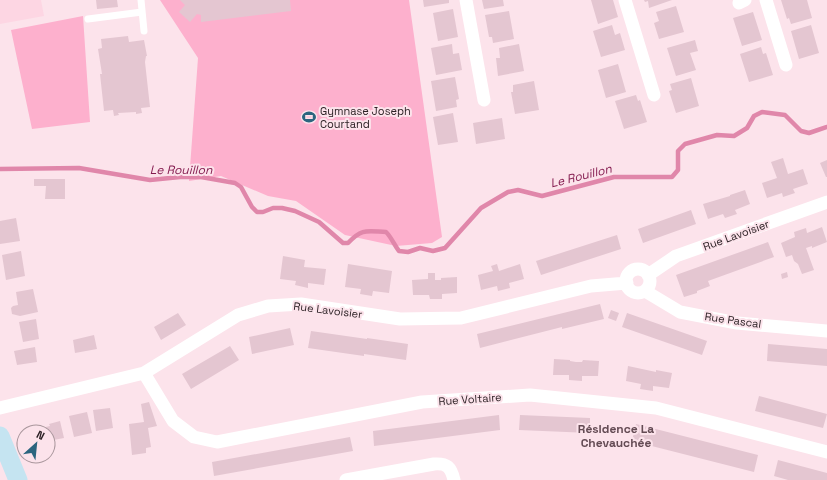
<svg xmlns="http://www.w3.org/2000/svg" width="827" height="480" viewBox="0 0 827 480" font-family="'Space Grotesk',sans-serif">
	<rect width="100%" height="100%" fill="#fce3eb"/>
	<!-- built -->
	<path fill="#fdd6e3" d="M0,0H41L44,16L0,24Z"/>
	<!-- green -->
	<path fill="#fdb0cd" d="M160,0H409L442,237L432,243L396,246L345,235L296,201L268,196L221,176L189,181L198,58Z
		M83,16L90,122L32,129L11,30Z"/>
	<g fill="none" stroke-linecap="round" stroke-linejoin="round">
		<!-- stream -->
		<path stroke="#e087aa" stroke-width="4.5" d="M0,169L79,168L150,180L180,177H201L235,183L241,187L252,207L257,212H263L273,208H282L295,211L319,222L343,243H348C362,228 367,231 386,232C392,238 394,245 399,251L408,252L420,248L433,251L445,248L481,208L508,192L518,190L542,196L614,177H672L678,170V151L685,144L717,135L734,136L747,128L754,116L762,112L785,115L801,131L809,133L827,127"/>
	</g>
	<!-- building -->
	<path fill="#e4c6d1" d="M96,0H117L118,7L97,9Z
		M180,0H290L291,11L201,22V15L197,14L190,22L179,12L185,5Z
		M423,0H449V3L424,7Z
		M482,0H503L504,6L484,9Z
		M591,0H613L618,17L598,24Z
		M644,0H672L649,8L648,1L645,2Z
		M781,0H807L812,18L791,24L789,18L787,19Z
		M676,6L684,32L659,39L654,23L659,21L656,12Z
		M453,9L458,37L438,41L433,13Z
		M509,11L514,39L493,43L492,37H489L485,15Z
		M753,12L762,40L742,46L733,18Z
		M612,25L615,35L620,33L625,50L601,57L593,31Z
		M811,25L819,53L799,59L791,31Z
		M128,36L129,42L144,40L147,56H146L145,62L150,107L141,108L142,113L136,114V112L118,113L119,115L114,116L113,110L104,111L100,74H102L98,49L102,48L101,39Z
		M695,40L698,51L690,53L696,70L676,76L667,48Z
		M452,44L453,54L459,53L462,70L436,75L431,48Z
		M519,44L524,71L498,76L496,58H500L499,48Z
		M761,47L763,54L766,53L773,75L749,82L740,54Z
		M618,64L626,92L606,98L598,70Z
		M455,77L459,99L456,100L457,107L436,111L431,81Z
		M691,78L699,106L676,113L669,91L672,90L670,84Z
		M534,81L539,110L515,114L511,92H513V85Z
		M636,95L638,101L640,100L647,122L624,129L615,101Z
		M453,113L458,142L438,145L433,117Z
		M502,118L505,139L476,144L473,123Z
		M783,158L788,174L803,169L808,184L793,189L795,193L783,197L782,193L767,198L762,183L777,178L771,162Z
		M827,160V177H826L820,163Z
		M34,179H65V199H45L46,186H34Z
		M745,190L750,204L735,210L737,214L725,218L723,214L708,219L703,204L730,196V195Z
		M691,210L696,224L643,243L638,229Z
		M16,218L20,241L0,244V221Z
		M822,227L827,242L812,248V246L806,248L814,270L802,274L798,264L794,261L792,255L786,257L781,243L795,237L794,232L806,228L807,233Z
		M617,235L621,249L541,275L536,261Z
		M768,242L774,257L708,281L710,286L697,291V293L684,297L676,275Z
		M21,251L25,276L6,280L2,255Z
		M283,256L305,260L304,267L326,269L324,285L308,283V288L295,285L296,281L280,279Z
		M348,264L392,271L389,293L373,291L372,296L360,294L361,289L345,287Z
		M497,264L499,271L520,264L524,279L509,283L510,288L498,291L497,286L481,290L478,275L493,271L491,266Z
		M787,272L788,277L782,279L781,274Z
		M428,273H435V280H441V278L457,277V293L442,294V299H430L429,295H413L412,280L428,279Z
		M33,289L38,312L20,316L12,314L11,308L13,306L18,305L16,292Z
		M600,304L604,319L562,329V327L480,348L477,334Z
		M611,310L619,313L616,321L608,318Z
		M178,313L186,325L161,340L154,327Z
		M627,313L707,341L702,355L622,327Z
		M36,319L39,339L23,342L19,322Z
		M290,328L294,345L252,354L249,337Z
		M311,331L367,339V338L408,344L406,360L364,354V356L308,348Z
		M94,335L97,349L75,353L73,340Z
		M768,344L827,349V366L767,361Z
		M230,346L239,360L191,389L182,374Z
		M35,347L37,362L17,365L14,351Z
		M554,359L570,360V361L576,362H582L583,360L599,361L598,376H582V381L569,380V375H553Z
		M628,366L656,372V370L672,373L669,388L653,386V391L640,389L641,384L626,381Z
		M759,396L827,414L823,428L755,411Z
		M149,402L157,426L148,428L151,447L146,448V453L132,455L129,424L144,422L141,404Z
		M110,408L113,428L96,431L93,410Z
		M87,412L92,433L74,437L69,416Z
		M499,415L500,430L374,446L373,431Z
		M520,415L590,418V433L519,430Z
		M60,421L64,438L48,441V432H38L37,429L50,426L49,424Z
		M636,424L758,455L754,472L632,441Z
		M350,437L353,451L214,476L212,462Z
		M778,460L827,473V480H788L774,476Z"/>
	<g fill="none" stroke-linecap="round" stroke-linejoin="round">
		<!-- lane -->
		<path stroke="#fff" stroke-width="7" d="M141,0L144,31
			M88,19L142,12"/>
		<!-- street -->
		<path stroke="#fff" stroke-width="13" d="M466,0L484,100
			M625,0L654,95
			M766,0L786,65
			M739,3L745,0
			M626 281a12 12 0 1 1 24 0a12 12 0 1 1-24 0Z
			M648,275L676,256L827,202
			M645,291L680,312L737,323L827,331
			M144,373L173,421L194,437L217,442L422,402L530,395L656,408L827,452
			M0,408L144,373L238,315L268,306L301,304L400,319L461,318L591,286L627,283
			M346,480L434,464C447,463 451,467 454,480"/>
		<!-- secondary -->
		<path stroke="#c5e4f1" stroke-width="19" d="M0,436L18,480"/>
	</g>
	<!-- icons -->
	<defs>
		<g id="stadium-bare" transform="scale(1.08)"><path d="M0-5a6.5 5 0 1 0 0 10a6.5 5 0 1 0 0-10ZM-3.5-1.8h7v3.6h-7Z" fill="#2c657f" stroke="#fce3eb" stroke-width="2.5" paint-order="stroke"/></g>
	</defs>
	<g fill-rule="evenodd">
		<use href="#stadium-bare" x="309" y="117"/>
	</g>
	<g text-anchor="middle" stroke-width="4" stroke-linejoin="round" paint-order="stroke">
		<!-- poi labels -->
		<g font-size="11" fill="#2d2226" stroke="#fce3eb" text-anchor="start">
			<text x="320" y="115">Gymnase Joseph<tspan x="320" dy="13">Courtand</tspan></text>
		</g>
		<!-- street labels -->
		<g font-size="11" fill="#2d2226" stroke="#fce3eb">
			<text transform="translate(736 235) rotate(-20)" y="4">Rue Lavoisier</text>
			<text transform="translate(328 310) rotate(7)" y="4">Rue Lavoisier</text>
			<text transform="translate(733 320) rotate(8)" y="4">Rue Pascal</text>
			<text transform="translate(470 399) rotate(-4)" y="4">Rue Voltaire</text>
		</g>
		<!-- water labels -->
		<g font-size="12" font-style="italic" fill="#841b4f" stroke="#fce3eb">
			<text x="181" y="174">Le Rouillon</text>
			<text transform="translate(581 176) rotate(-14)" y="4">Le Rouillon</text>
		</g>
		<!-- neighbourhood labels -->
		<g font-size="12" font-weight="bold" fill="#644b54" stroke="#fce3eb">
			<text x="616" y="433">Résidence La<tspan x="616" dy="14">Chevauchée</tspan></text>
		</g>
	</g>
	<!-- north arrow -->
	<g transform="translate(36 444) rotate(27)"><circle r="19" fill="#fce3eb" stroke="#a9969c"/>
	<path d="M0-3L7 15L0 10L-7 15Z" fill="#2c657f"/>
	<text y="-6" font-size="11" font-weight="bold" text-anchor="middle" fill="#2d2226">N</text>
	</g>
</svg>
